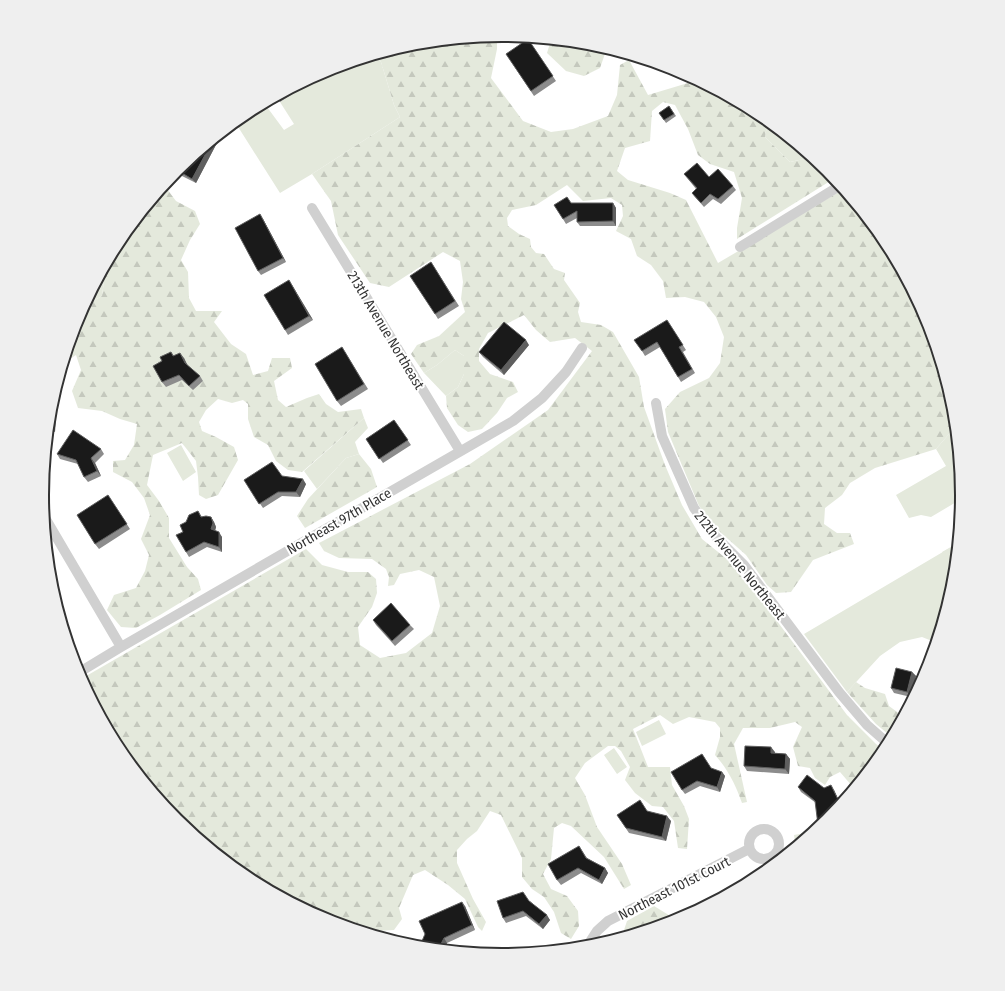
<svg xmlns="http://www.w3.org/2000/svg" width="1005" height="991" viewBox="0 0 1005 991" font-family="'Fira Sans Condensed',sans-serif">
	<defs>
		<pattern id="forest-firs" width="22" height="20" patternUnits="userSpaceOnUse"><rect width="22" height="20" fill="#e4e9dc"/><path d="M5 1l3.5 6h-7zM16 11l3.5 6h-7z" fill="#c4c8bd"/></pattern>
	</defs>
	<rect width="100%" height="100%" fill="#fff"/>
	<!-- grass -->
	<path fill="#e4e9dc" d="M376,55L381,62L394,105L400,117L312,174L280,193L235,122L247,112L264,103L284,130L294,124L280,102L307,85L305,81L326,70Z
		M768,120L813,157L790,162L765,137Z
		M100,276L104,281L102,296L84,306Z
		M455,350L464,356V374L458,387L446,396L424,373L437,365Z
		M364,418L368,428L355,442L359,454L346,458L317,489L304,471Z
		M956,426L963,498L931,517L921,515L909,518L896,495L946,466L936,449Z
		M181,445L196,472L183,481L167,453Z
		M958,543L954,586L937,643L922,637L900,642L880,656L847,692L804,634Z
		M659,720L666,734L642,746L636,732Z
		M614,748L627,767L617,774L604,755Z"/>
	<!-- forest -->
	<path fill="url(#forest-firs)" d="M497,36V49L491,78L523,121L551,132L573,129L608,116L617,95L620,65L629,60L648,95L698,80L759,113L768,120L765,137L790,162L813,157L828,170L835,178L737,239V228L742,198L734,172L710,164L698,155L688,129L675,105L663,102L652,111L650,141L625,148L617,171L628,180L670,193L686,200L718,263L844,189L886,240L928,319L954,406L956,426L936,449L875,468L850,483L842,495L825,508L824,524L837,533H850L854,544L813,560L791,592L776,593L767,585L746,555L719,531L699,506L668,432L665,409L680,392L709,378L720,363L724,337L716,317L704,302L685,297L666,298L663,281L651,265L637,256L631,239L616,231L623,216L622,205L611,198L583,201L567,185L536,205L512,210L507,218L508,226L519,234L530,239L531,247L536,253L544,254L554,269L565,273L564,280L580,303L578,312L581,322L601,325L613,332L639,377L644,407L665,465L682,505L702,539L728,560L777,621L847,715L876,744L886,751L853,790L852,786L840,772L830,777L825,785L815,778L810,768L798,766L793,747L802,727L795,722L770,728H743L734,744L747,802L742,803C736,786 728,769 715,755L720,737V728L715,722L689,717L673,724L660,715L633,729L648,767H670L672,785L684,806L689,819L687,849L678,848L674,821L663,807L652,806L635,793L625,780L630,767L621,751L615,746H608L585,763L575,778L585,795L597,827L622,864L631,885L624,889L604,857L571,826L562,823L554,828L551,859L543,874L551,889L567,896L578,911L579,926L571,939L561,933L554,912L544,897L532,889L522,877V858L501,815L490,811L477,831L467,839L457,850V863L473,899L486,922L482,931L478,927L465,899L448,885L425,870L413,875L399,908L402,919L394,930L378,931L370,934L345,927L344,919L331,918L327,921H326L246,878L177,821L119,751L81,679L306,549L322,565L348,572H368L376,579L377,593L372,607L358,627L360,645L380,658L406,653L432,633L440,606L434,577L419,570L400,574L394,585L388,586L389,577L386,569L372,559L339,558L324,551L319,543L470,464L548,410L592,351L575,338L550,342L536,330L524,315L488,333L479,349V361L490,374L513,382L518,392L507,398L497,413L482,429L468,432L458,425L447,408L446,396L458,387L464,374V356L455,350L437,365L424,373L411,354L417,345L439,336L465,312L461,299L463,282L460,261L443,252L389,287L370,283L338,235L331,201L312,174L400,117L394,105L381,62L376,55L413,44Z
		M551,40L593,44L607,48L600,68L584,76L566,71L547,53Z
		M163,187L167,189L176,201L195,211L200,224L190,240L181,260L188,272L189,298L196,311H222L214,322L231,344L246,354L253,375L268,371L272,358H290L292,368L274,381L278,400L286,407L307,398L319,394L326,404L338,412L361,409L364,418L302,472L288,470L276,461L268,445L254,437L248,419V404L243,400L232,403L218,399L206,410L199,422L202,431L216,437L234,447L238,460L218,495L206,499L199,495L198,477L196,461L182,443L153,455L147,485L159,501L169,518V538L187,567L198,579L201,590L160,615L136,628L121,627L107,610L114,595L136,588L145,571L149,555L141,539L150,515L144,498L132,482L113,472V461L125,460L134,445L137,424L120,419L102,411L78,408L72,391L81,370L76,355L64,363L77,319L84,306L102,296L104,281L100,276L118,243L120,241V239Z
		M359,454L371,469L377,487L305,528L297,516L308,499L346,458Z
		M958,543L956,571C949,567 945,559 942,552Z
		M856,682L865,688L885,694L889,706L904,717L893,738L876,724L847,692Z
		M816,831L802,843L795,842L794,835Z
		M654,906L672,917V923L626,937L623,933L627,921Z"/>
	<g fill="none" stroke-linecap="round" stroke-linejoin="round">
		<!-- minor -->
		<path stroke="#d0d0d0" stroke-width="10" d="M312,208L460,451
			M740,247L841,185
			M656,403L662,436L694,508L715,536L744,565L839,692L867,725L884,740L889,744
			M44,516L121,647
			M78,673L121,647L513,421L542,398L566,372L582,348
			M749 844a15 15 0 1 1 30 0a15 15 0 1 1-30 0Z
			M586,948L597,931L608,921L749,849"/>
	</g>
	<!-- wall -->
	<path fill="#8c8c8c" d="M528,39L556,81L534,96L506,54Z
		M305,81L308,84L280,102L276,97Z
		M669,106L676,116L666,123L659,113Z
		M219,139L196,183L176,173L175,172L177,170Z
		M684,174L709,177L733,186L736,190L721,204L713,199L704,207L695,197L692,193L696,189Z
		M571,203H613L616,208V226H580L577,222V218L566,224L563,219Z
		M263,219L286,262L261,275L258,271Z
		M431,262L459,306L438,319L435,314Z
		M292,285L313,320L288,335L285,330Z
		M670,325L686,350L683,352L695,373L681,382L660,347L645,356L642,351Z
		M529,345L504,375L483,357L479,352Z
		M171,352L174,356L184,358L187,365L200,376L203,381L193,390L182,380L166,387L162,382V361Z
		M345,352L368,389L341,406L337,401Z
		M51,407L56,412L55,432L48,431Z
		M394,420L411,445L383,463L366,439Z
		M101,449L104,454L95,463L101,476L88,482L84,477L78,464L60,459L57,454Z
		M282,476L306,484L300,497L282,496L263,508L244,480Z
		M108,495L130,529L99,549L95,544Z
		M198,511L202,517H211L214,522L216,527L215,531L222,537V552L207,547L189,557L186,552V522Z
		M373,620L410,625L414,629L395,646L376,625Z
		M912,672L916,676L911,697L894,693L891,688Z
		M775,752V753L786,754L790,759L789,774L747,771L744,766Z
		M702,754L711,769L722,772L725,776L720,792L700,786L685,794L682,790Z
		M798,787L824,788L834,790L841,805L828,821L820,828L818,825L816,803L801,792Z
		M647,811L671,821L666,841L629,833L617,815Z
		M579,846L587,858L605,868L608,873L602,884L581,873L561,885L557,880Z
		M530,901L550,920L543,929L526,916L506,923L503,918Z
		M465,906L475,930L447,943L444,950L419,948Z"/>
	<!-- shaded-wall -->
	<path fill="#5f5f5f" d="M217,137L219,139L196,183L192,179L213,140Z
		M613,203L616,208V226L613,221Z
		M260,214L263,219L286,262L283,258Z
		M289,280L313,320L309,316Z
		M526,340L529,345L504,375L501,370Z
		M180,353L184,358L189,368L185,363Z
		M53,407L56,412L55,432L52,427Z
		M91,458L95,463L101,476L97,471Z
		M303,479L306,484L300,497L296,492Z
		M211,517L214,522L216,527L214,534L211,529Z
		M219,532L222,537V552L219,547Z
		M912,672L916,676L911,697L907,692Z
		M771,747L775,752L774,758L771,753Z
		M786,754L790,759L789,774L785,769Z
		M722,772L725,776L720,792L717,787Z
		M831,785L834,790L841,805V806Z
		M667,816L671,821L666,841L662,837Z
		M605,868L608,873L602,884L599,880Z
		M462,902L465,906L475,930L472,925Z
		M547,915L550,920L543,929L539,924Z
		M444,938L447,943L444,950H438Z"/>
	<!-- building -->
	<path fill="#1a1a1a" stroke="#5f5f5f" d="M528,39L553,76L531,91L506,54Z
		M669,106L674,114L664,120L659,113Z
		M213,140L192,179L177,170Z
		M697,163L709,177L718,169L733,186L718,199L710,194L701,203L692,193L697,188L684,174Z
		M567,197L571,203H613V221L577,222V211L563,219L554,205Z
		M260,214L283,258L258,271L235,228Z
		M431,262L455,301L435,314L410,276Z
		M289,280L309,316L285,330L264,295Z
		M667,320L683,345L679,347L692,369L678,377L657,342L642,351L634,340Z
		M504,322L526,340L501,370L479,352Z
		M342,347L364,384L337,401L315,364Z
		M171,352L173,356L180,353L185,363L200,376L189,386L179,375L162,382L153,366L162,361L160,357Z
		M51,407H53L52,427H49Z
		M394,420L408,440L379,459L366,439Z
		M73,430L101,449L91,458L97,471L84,477L76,460L57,454Z
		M272,462L282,476L303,479L296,492H278L259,504L244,480Z
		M108,495L127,524L95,544L77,515Z
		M198,511L201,517L206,516L211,517L213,523L211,529L219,532V547L204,542L186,552L176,535L183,532L180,525L186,522L189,515Z
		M391,603L410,625L392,641L373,620Z
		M896,668L912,672L907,692L891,688Z
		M745,746L771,747V753L786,754L785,769L744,766Z
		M702,754L711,768L722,772L717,787L697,781L682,790L671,772Z
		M807,775L824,788L831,785L841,806L829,820L818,825L815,801L798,787Z
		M640,800L647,811L667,816L662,837L626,828L617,815Z
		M579,846L586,858L605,868L599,880L578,868L557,880L548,864Z
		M523,892L529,901L547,915L539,924L523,911L503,918L497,901Z
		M462,902L472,925L444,938L438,950L419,948L425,934L419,921Z"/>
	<g text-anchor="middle" stroke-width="4" stroke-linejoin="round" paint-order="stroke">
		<!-- street labels -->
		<g font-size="14" fill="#333" stroke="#fff">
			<text transform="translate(386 330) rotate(59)" y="5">213th Avenue Northeast</text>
			<text transform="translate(339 521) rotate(-30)" y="5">Northeast 97th Place</text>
			<text transform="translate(740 565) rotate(51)" y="5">212th Avenue Northeast</text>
			<text transform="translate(674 888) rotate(-27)" y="5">Northeast 101st Court</text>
		</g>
	</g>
	<!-- crop -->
	<path d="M0 0H1005V991H0ZM49 495a453 453 0 1 1 906 0a453 453 0 1 1-906 0Z" fill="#efefef" fill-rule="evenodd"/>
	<path fill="none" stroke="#333" stroke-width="2" d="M49 495a453 453 0 1 1 906 0a453 453 0 1 1-906 0Z"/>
</svg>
